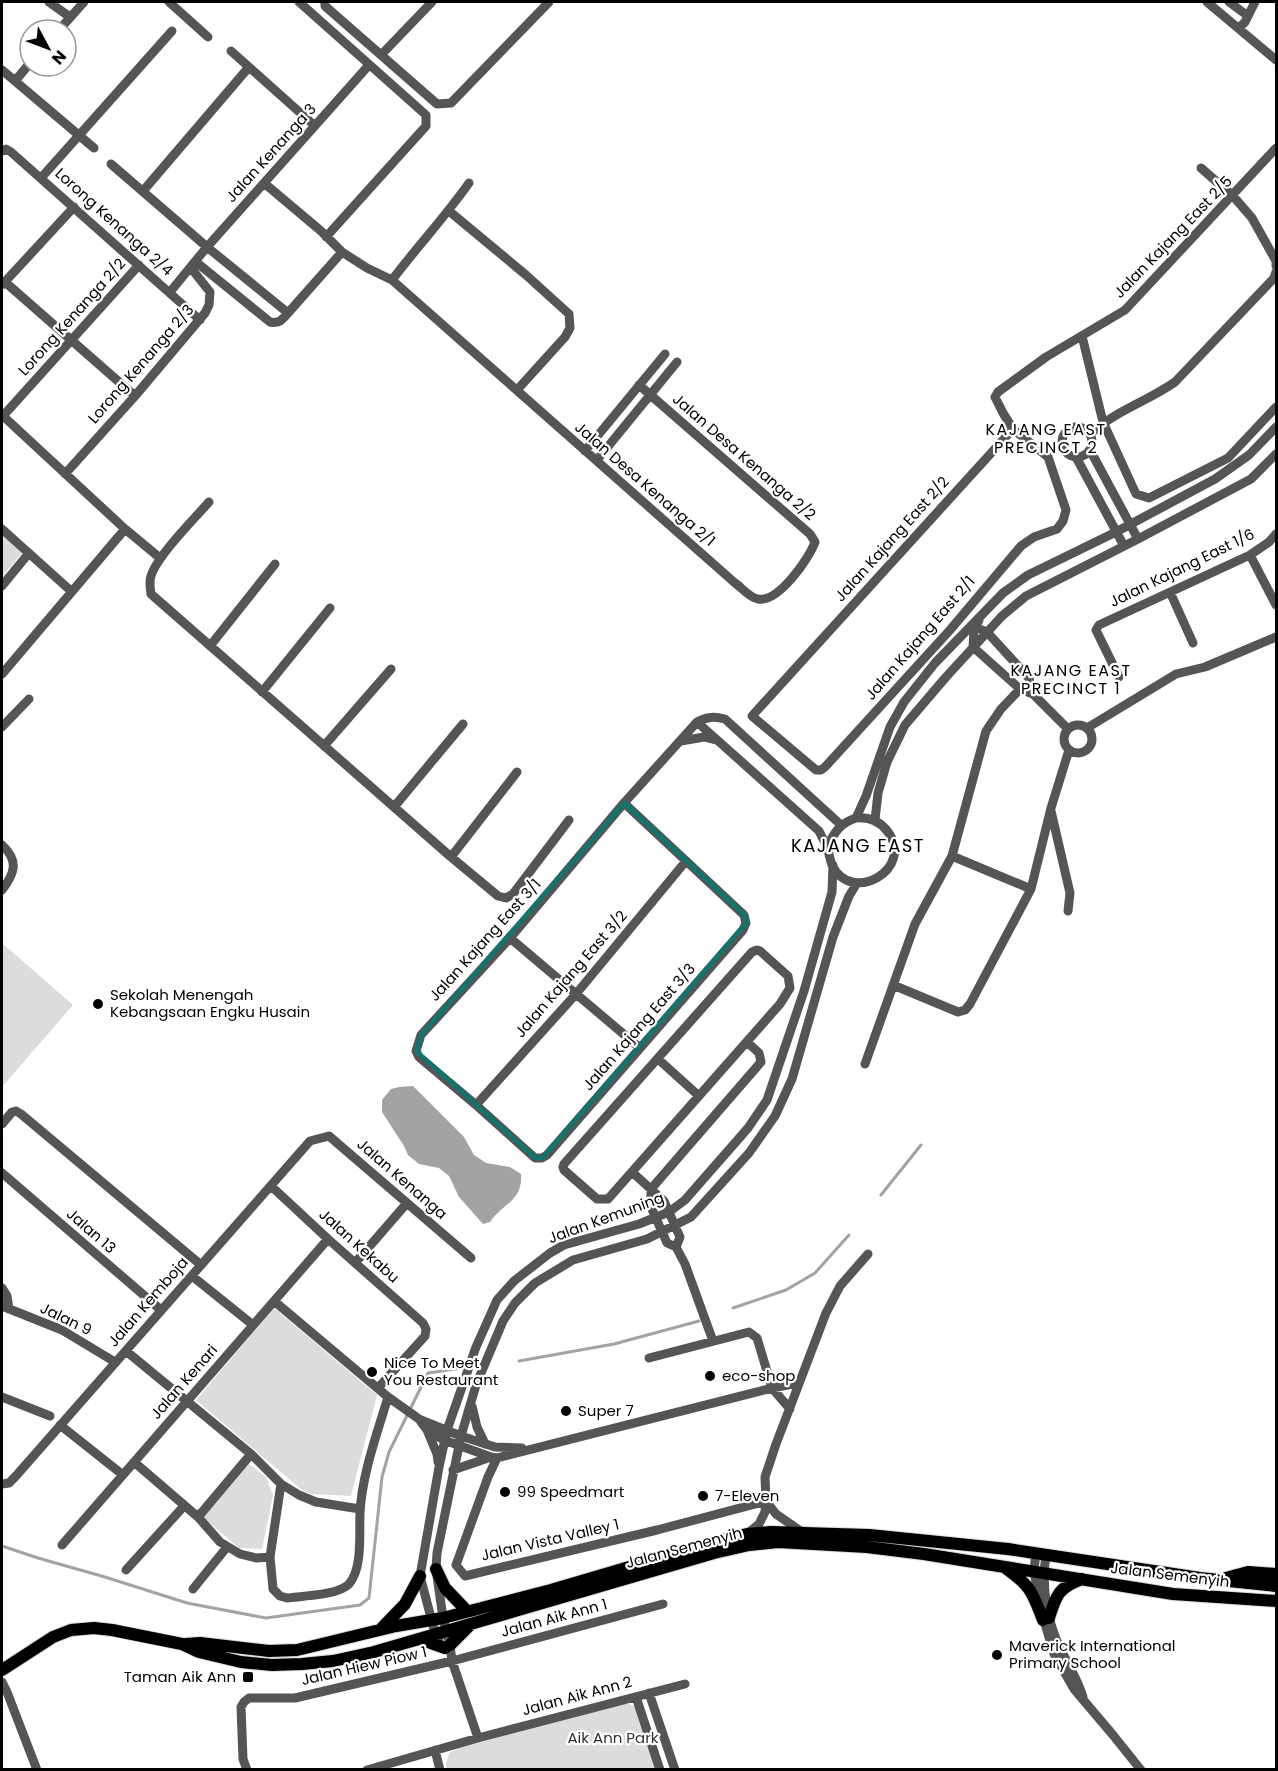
<svg xmlns="http://www.w3.org/2000/svg" width="1278" height="1771" viewBox="0 0 1278 1771" font-family="Poppins,sans-serif">
	<rect width="100%" height="100%" fill="#fff"/>
	<!-- green -->
	<path fill="#dcdcdc" d="M2,535L22,553L2,577Z
		M2,943L73,1005L2,1087Z
		M274,1308L377,1395L351,1496L311,1494L302,1490L196,1400Z
		M248,1463L266,1477L273,1495L262,1549L239,1548L203,1517Z
		M624,1704H629L636,1707L657,1769L447,1770L446,1764L449,1753L459,1748Z"/>
	<!-- water -->
	<path fill="#a3a3a3" d="M413,1086L464,1137L474,1155L486,1163L510,1167L521,1174C523,1201 503,1203 490,1222L483,1224L459,1197L449,1176L439,1168L419,1164L408,1155L404,1146L382,1112V1100L391,1089L399,1087Z"/>
	<g fill="none" stroke-linecap="round" stroke-linejoin="round">
		<!-- stream -->
		<path stroke="#a3a3a3" stroke-width="3" d="M881,1195L921,1145
			M733,1308L786,1290L815,1273L849,1235
			M519,1361L614,1344L699,1321
			M2,1546L38,1558L105,1577L187,1603L266,1618L360,1605L369,1598L382,1477L389,1452L428,1373L462,1368"/>
		<!-- major casing -->
		<g stroke="#dbdbdb" stroke-width="14">
			<path id="major" d="M1004,1567C1030,1585 1032,1591 1043,1620
				M436,1569L445,1588L467,1611
				M1226,1578L1248,1572L1276,1574
				M1049,1618C1056,1595 1059,1587 1082,1579
				M380,1630L405,1604L420,1576
				M420,1639L445,1648
				M186,1644L200,1643L269,1651L297,1650L396,1626L443,1618L551,1590L721,1540L747,1534L771,1532L869,1535L1008,1549L1200,1578L1276,1586
				M450,1645L471,1624
				M2,1670L53,1637L71,1630L94,1628L112,1630L182,1644L199,1652L241,1662L272,1665L302,1664L333,1661L374,1652L714,1553L749,1545L778,1542L867,1547L924,1554L1173,1594L1276,1601"/>
		</g>
		<!-- minor -->
		<path stroke="#555" stroke-width="9" d="M49,2L70,17
			M169,2L208,37
			M299,2L426,115V126L326,237
			M325,2V6L437,104L451,103L549,2
			M1207,2L1276,60
			M1229,2L1248,16
			M1239,28L1245,22L1255,2
			M59,30L84,2
			M231,51L315,126
			M381,55L432,2
			M2,70L94,148
			M15,81L30,63
			M2,151L6,149L11,152L200,320
			M111,164L207,247L288,313
			M1201,168L1233,196L1252,218L1276,261V266
			M41,178L172,31
			M264,183L321,231L342,252L367,268L392,280L735,583C742,588 750,598 758,599C778,603 809,559 815,542L810,534L639,385
			M143,191L249,67
			M449,211L526,275L569,314L570,328L565,337L517,390
			M196,262L270,322C279,324 282,320 288,313L342,252
			M392,280C417,247 445,217 469,183
			M5,282L135,396
			M2,285L74,207
			M170,292L207,247L369,65
			M1082,336L1103,422L1136,494L1149,498L1228,458L1276,407
			M2,415L125,529L160,558
			M3,416L139,265
			M1062 442a15 15 0 1 1 30 0a15 15 0 1 1-30 0Z
			M1013,429L752,716L816,770H821L825,767L950,630L1021,546L1034,537L1057,529L1063,521L1066,510L1048,457L1013,429L1003,413L995,397L998,392L1046,357L1125,310L1276,148
			M1090,434C1115,411 1148,401 1175,382L1274,278L1276,272
			M1090,450L1138,539
			M585,451L665,354
			M1076,457L1124,546
			M597,460L677,362
			M65,474L135,396L205,313L209,305L210,292L191,268
			M209,502C194,519 157,556 151,576C149,582 150,588 151,594L451,857L498,896L506,898L513,894L569,820
			M2,529L71,591
			M1250,555L1276,605
			M2,586L29,553
			M1170,592L1193,643
			M979,620L974,631L973,647L1020,689L1033,694L1068,729
			M982,630L987,632L1029,678L1033,694
			M210,646L275,564
			M2,674L125,529
			M1119,677L1096,630L1099,625L1250,555L1269,542L1276,534
			M262,692L330,608
			M697,722L819,831L827,847
			M1064 739a14 14 0 1 1 28 0a14 14 0 1 1-28 0Z
			M2,727L29,699
			M1087,728L1176,674L1205,667L1276,637
			M681,741L704,737L716,740
			M324,746L391,669
			M624,803L744,915L746,923L743,930L547,1155L542,1158H535L476,1105L419,1057L416,1051L421,1035L510,938L624,803L697,722C707,717 714,716 725,719L841,825
			M394,807L463,724
			M1051,811L1070,893L1068,911
			M856,818L866,796L890,727L904,702L935,663L1003,593L1028,575L1116,532L1215,479L1249,455L1276,427
			M856,818C869,817 880,821 888,832C915,868 852,906 832,865C830,860 829,853 827,847C834,833 840,823 856,818Z
			M875,820L878,793L887,762L905,725L946,677L1002,616L1026,596L1138,539L1251,479L1276,454
			M2,845C19,861 15,873 2,890
			M952,856L1031,889
			M451,857L517,772
			M510,938L640,1048
			M757,950L760,951L788,976L790,988L780,1004L608,1199H597L564,1170L563,1167L564,1164L752,952Z
			M893,985L958,1012L965,1010L970,1004L1031,889L1051,808L1069,750
			M658,1059L699,1096
			M865,1064L915,924L952,856L986,731L1001,709L1020,689
			M476,1105L576,994L686,861
			M2,1124L12,1112L16,1111L21,1114L201,1265
			M632,1172L664,1201L680,1237L676,1247
			M2,1173L161,1310
			M271,1186L328,1239L423,1323L426,1329L425,1336L378,1388
			M355,1263L407,1203
			M192,1276L253,1325
			M2,1288L7,1296L9,1309
			M274,1301L388,1397L419,1419L427,1430L444,1440L491,1457L497,1458L772,1388L798,1383
			M2,1306L62,1330L115,1362
			M713,1341L685,1264L676,1247L667,1243L651,1207V1189L761,1062L759,1053L747,1042
			M126,1351L251,1454L281,1484L299,1495L316,1502L360,1509
			M649,1358L749,1332L757,1338L772,1388L790,1409
			M2,1397L50,1416
			M472,1406L477,1427L485,1444
			M421,1420L461,1436L495,1447L522,1448
			M60,1425L123,1475
			M427,1430L437,1454L438,1462
			M497,1458L488,1477L456,1565L465,1576L657,1530L766,1501
			M134,1462L198,1517L220,1542L240,1554L256,1558L270,1557
			M453,1470L491,1457
			M2,1484L9,1483L15,1477L310,1141L329,1136L471,1258
			M281,1484L270,1557L273,1589L280,1596L287,1598C303,1596 339,1595 349,1584C363,1568 359,1533 360,1513C362,1474 377,1434 388,1397
			M766,1501L776,1514L802,1532
			M198,1517L251,1454
			M747,1534L759,1524L765,1512L766,1501L765,1477L776,1444L826,1313L840,1286L868,1254
			M62,1545L328,1239
			M1036,1553L1034,1570L1039,1601
			M1046,1555C1041,1587 1047,1621 1061,1650C1069,1666 1078,1680 1083,1697
			M126,1570L184,1506
			M193,1589L227,1547
			M1042,1614L1054,1654L1074,1689L1113,1735L1141,1770
			M439,1638L435,1633L420,1576L439,1467L447,1430L476,1347L497,1300L514,1281L550,1253L564,1245L639,1224L669,1212L685,1200L748,1128L767,1100L804,991L832,892L833,865
			M2,1682L7,1692L37,1770
			M649,1693L675,1770
			M636,1697L660,1770
			M478,1738L452,1661L450,1645L443,1618L436,1569L437,1553L461,1436L476,1385L503,1321L515,1303L535,1283L573,1260L647,1239L691,1217L749,1153L775,1116L792,1079L833,937L849,896L857,883
			M435,1750L440,1770
			M247,1770L243,1759L241,1707L244,1702L249,1698H295L452,1661L663,1604
			M367,1770L478,1738L685,1684"/>
		<!-- major -->
		<use href="#major" stroke="#000" stroke-width="12"/>
	</g>
	<!-- marked area -->
	<path fill="none" stroke="#0f766e" stroke-width="4.5" stroke-linejoin="round" d="M624,803L744,915L746,923L542,1158H535L416,1051L421,1035Z"/>
	<!-- markers -->
	<g fill="#000" stroke="#fff" stroke-width="2">
		<circle cx="98" cy="1004" r="6"/>
		<circle cx="372" cy="1372" r="6"/>
		<circle cx="710" cy="1376" r="6"/>
		<circle cx="566" cy="1411" r="6"/>
		<circle cx="505" cy="1492" r="6"/>
		<circle cx="703" cy="1496" r="6"/>
		<circle cx="997" cy="1655" r="6"/>
		<rect x="242" y="1671" width="12" height="12" rx="3"/>
	</g>
	<g text-anchor="middle" stroke-width="4.5" stroke-linejoin="round" paint-order="stroke">
		<!-- street labels -->
		<g font-size="15" fill="#000" stroke="#fff">
			<text transform="translate(271 153) rotate(-48)" y="5">Jalan Kenanga 3</text>
			<text transform="translate(114 222) rotate(42)" y="5">Lorong Kenanga 2/4</text>
			<text transform="translate(1173 237) rotate(-46)" y="5">Jalan Kajang East 2/5</text>
			<text transform="translate(72 317) rotate(-48)" y="5">Lorong Kenanga 2/2</text>
			<text transform="translate(141 364) rotate(-49)" y="5">Lorong Kenanga 2/3</text>
			<text transform="translate(744 457) rotate(41)" y="5">Jalan Desa Kenanga 2/2</text>
			<text transform="translate(645 484) rotate(41)" y="5">Jalan Desa Kenanga 2/1</text>
			<text transform="translate(892 539) rotate(-48)" y="5">Jalan Kajang East 2/2</text>
			<text transform="translate(1182 568) rotate(-26)" y="5">Jalan Kajang East 1/6</text>
			<text transform="translate(920 638) rotate(-49)" y="5">Jalan Kajang East 2/1</text>
			<text transform="translate(485 940) rotate(-48)" y="5">Jalan Kajang East 3/1</text>
			<text transform="translate(571 974) rotate(-49)" y="5">Jalan Kajang East 3/2</text>
			<text transform="translate(639 1027) rotate(-49)" y="5">Jalan Kajang East 3/3</text>
			<text transform="translate(402 1179) rotate(41)" y="5">Jalan Kenanga</text>
			<text transform="translate(606 1218) rotate(-20)" y="5">Jalan Kemuning</text>
			<text transform="translate(91 1231) rotate(41)" y="5">Jalan 13</text>
			<text transform="translate(359 1246) rotate(42)" y="5">Jalan Kekabu</text>
			<text transform="translate(148 1302) rotate(-49)" y="5">Jalan Kemboja</text>
			<text transform="translate(66 1319) rotate(26)" y="5">Jalan 9</text>
			<text transform="translate(184 1382) rotate(-49)" y="5">Jalan Kenari</text>
			<text transform="translate(550 1540) rotate(-13)" y="5">Jalan Vista Valley 1</text>
			<text transform="translate(684 1548) rotate(-15)" y="5">Jalan Semenyih</text>
			<text transform="translate(1170 1575) rotate(7)" y="5">Jalan Semenyih</text>
			<text transform="translate(554 1618) rotate(-15)" y="5">Jalan Aik Ann 1</text>
			<text transform="translate(364 1666) rotate(-13)" y="5">Jalan Hiew Piow 1</text>
			<text transform="translate(577 1696) rotate(-15)" y="5">Jalan Aik Ann 2</text>
		</g>
		<!-- poi labels -->
		<g font-size="15" fill="#000" stroke="#fff" text-anchor="start">
			<text x="110" y="1000">Sekolah Menengah<tspan x="110" dy="17">Kebangsaan Engku Husain</tspan></text>
			<text x="384" y="1368">Nice To Meet<tspan x="384" dy="17">You Restaurant</tspan></text>
			<text x="722" y="1381">eco-shop</text>
			<text x="578" y="1416">Super 7</text>
			<text x="517" y="1497">99 Speedmart</text>
			<text x="715" y="1501">7-Eleven</text>
			<text x="1009" y="1651">Maverick International<tspan x="1009" dy="17">Primary School</tspan></text>
			<text x="236" y="1682" text-anchor="end">Taman Aik Ann</text>
		</g>
		<!-- park labels -->
		<g font-size="15" fill="#333" stroke="#fff">
			<text x="613" y="1743">Aik Ann Park</text>
		</g>
		<!-- neighbourhood labels -->
		<g font-size="16" letter-spacing="1.5" fill="#000" stroke="#fff">
			<text x="1046" y="435">KAJANG EAST<tspan x="1046" dy="18">PRECINCT 2</tspan></text>
			<text x="1071" y="676">KAJANG EAST<tspan x="1071" dy="18">PRECINCT 1</tspan></text>
		</g>
		<!-- quarter labels -->
		<g font-size="18" letter-spacing="1.5" fill="#000" stroke="#fff">
			<text x="858" y="852">KAJANG EAST</text>
		</g>
	</g>
	<!-- border -->
	<rect width="1278" height="1771" fill="none" stroke="#000000" stroke-width="6"/>
	<!-- north arrow -->
	<g transform="translate(48 48) rotate(131)"><circle r="28" fill="#ffffff" stroke="#999999" stroke-width="1.5"/>
	<path d="M0-4.5L10 22L0 15L-10 22Z" fill="#000000"/>
	<text y="-9" font-size="16" font-weight="bold" text-anchor="middle" fill="#000000">N</text>
	</g>
</svg>
